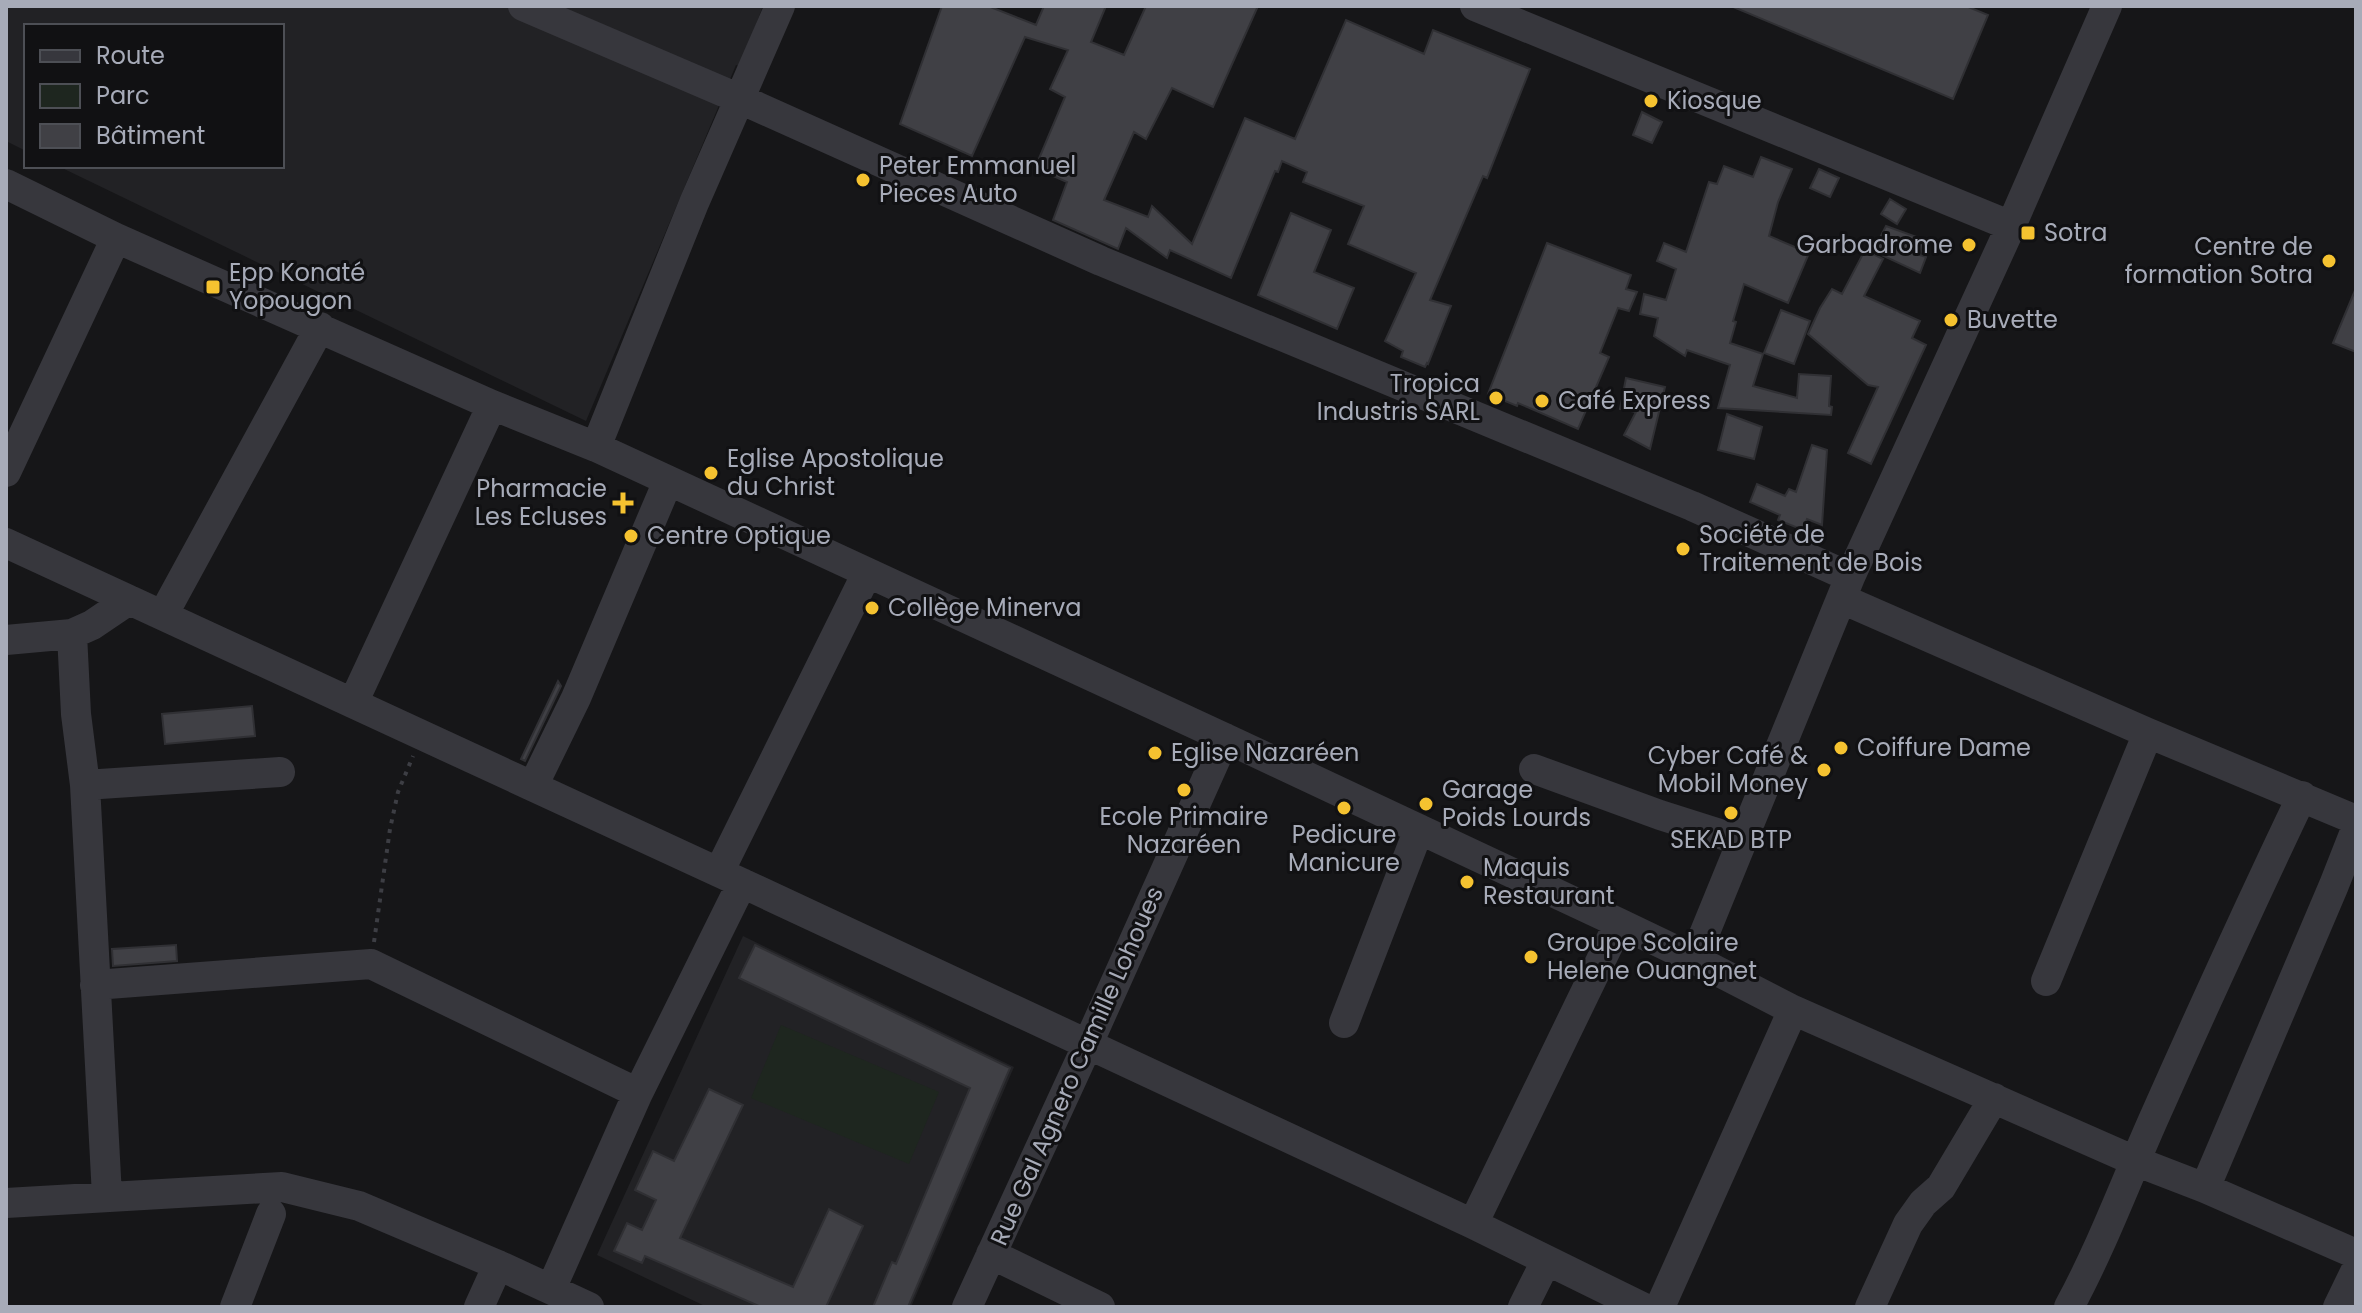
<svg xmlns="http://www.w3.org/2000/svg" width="2362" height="1313" viewBox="0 0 2362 1313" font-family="Poppins,sans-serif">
	<rect width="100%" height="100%" fill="#161618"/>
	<!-- built -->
	<path fill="#222225" d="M6,6H763L740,66L736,65L586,421L58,166H282V26H26V151L6,141Z
		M743,936L1014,1067L911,1307H707L597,1255Z"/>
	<!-- green -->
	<path fill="#1e261f" d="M781,1025L939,1092L909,1164L751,1098Z"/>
	<!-- building -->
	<path fill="#404045" stroke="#303034" stroke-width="2" d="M942,6H988L1036,25L1044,6H1106L1091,42L1124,55L1146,6H1258L1213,107L1172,88L1146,139L1134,132L1104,200L1148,217L1152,206L1192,244L1245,118L1295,139L1346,20L1424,54L1433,30L1530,69L1487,178L1483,176L1430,300L1451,306L1428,364L1427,363L1425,367L1401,357L1403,351L1385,341L1416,273L1348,244L1364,206L1303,182L1307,172L1282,161L1278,172L1275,171L1231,278L1170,250L1167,258L1126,228L1118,249L1053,220L1067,182L1035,168L1065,97L1050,89L1068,50L1025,37L972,156L900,124Z
		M1731,6H1966L1988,15L1953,99Z
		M1642,112L1662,122L1652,143L1633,135Z
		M1761,157L1792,169L1778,202L1769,236L1809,253L1788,303L1744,284L1733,321L1736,322L1730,343L1763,354L1753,386L1797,398L1799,374L1831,376L1829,406L1832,407L1831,415L1718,408L1730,365L1687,350L1685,356L1654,336L1658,318L1640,314L1644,294L1666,300L1676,269L1657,261L1664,243L1686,252L1709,182L1717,184L1724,166L1753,177Z
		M1819,169L1839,178L1830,197L1810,188Z
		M1890,199L1906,209L1897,224L1881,214Z
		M1291,213L1331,230L1314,272L1354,288L1337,329L1258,295Z
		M1886,226L1925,240L1920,255L1926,257L1920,273L1873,251Z
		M1547,243L1631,275L1626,289L1637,292L1629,311L1618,308L1600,353L1609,357L1578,429L1518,403L1517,406L1488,394Z
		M1865,250L1883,259L1864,296L1920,321L1912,338L1926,345L1871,464L1848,453L1878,387L1868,385L1808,334L1820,308L1832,289L1842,294Z
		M2356,288V352L2333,343Z
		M1781,310L1810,321L1794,364L1764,353Z
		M1626,378L1665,387L1650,449L1624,435L1636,412L1620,409Z
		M1727,414L1762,427L1754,459L1718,450Z
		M1812,445L1827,450L1822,525L1807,519L1803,530L1778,520L1780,515L1750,502L1757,484L1785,496L1789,489L1796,492Z
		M558,681L561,686L525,761L521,759Z
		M252,706L255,736L165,744L162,714Z
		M176,945L177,961L113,966L112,949Z
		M755,945L1010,1068L908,1307H873L892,1262L896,1264L970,1088L739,978Z
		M709,1089L743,1105L680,1238L793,1287L829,1209L863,1226L826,1307H761L645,1256L642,1263L614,1251L627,1223L642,1230L656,1200L635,1190L653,1151L674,1161Z"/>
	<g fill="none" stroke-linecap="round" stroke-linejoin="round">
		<!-- path -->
		<path stroke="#3d3e44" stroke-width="4" stroke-dasharray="4 6" stroke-linecap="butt" d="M374,942L390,829L398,792L413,756"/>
		<!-- minor -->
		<path stroke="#37373d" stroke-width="30" d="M523,6L740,99L1101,261L1692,506L1850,577
			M1475,6L2011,226
			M6,184L116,238L492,405L596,447L1225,738L1619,923L1694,959L1793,1010L2135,1161L2205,1188L2356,1254
			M596,447L694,203L780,6
			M6,472L116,238
			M6,543L742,883L1473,1224L1642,1307
			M1842,599L2148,733L2356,820
			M163,615L320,327
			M72,634L76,714L85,785L107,1196
			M6,640L72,634L92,625L129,600
			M353,703L492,405
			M1534,769L1660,815L1742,841
			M85,785L280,772
			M533,786L576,698L668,481
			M719,872L867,573
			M1694,959L1850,577L2011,226L2107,6
			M2046,981L2148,733
			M95,985L371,964L638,1093
			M1344,1023L1419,829
			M2205,1188L2334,885L2356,829
			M6,1203L282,1187L359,1206L498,1265L589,1307
			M1473,1224L1619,923
			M991,1254L1100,1307
			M551,1289L638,1093L742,883
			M235,1307L271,1214
			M479,1307L498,1265
			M967,1307L1087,1046L1225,738
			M1523,1307L1546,1261
			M1660,1307L1793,1010
			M1870,1307L1908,1224L1923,1203L1941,1187L1994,1098
			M2069,1307C2102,1246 2126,1181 2154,1118C2202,1010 2251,903 2302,796
			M2338,1307L2356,1270"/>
	</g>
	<!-- markers -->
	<g fill="#f5c230" stroke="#111113" stroke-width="3">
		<circle cx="1651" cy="101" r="8"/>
		<circle cx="863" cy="180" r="8"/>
		<rect x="2020" y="225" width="16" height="16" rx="4"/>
		<circle cx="1969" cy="245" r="8"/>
		<circle cx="2329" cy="261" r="8"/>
		<rect x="205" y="279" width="16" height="16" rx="4"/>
		<circle cx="1951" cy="320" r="8"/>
		<circle cx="1496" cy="398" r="8"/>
		<circle cx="1542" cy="401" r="8"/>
		<circle cx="711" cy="473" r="8"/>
		<path d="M619 491h8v8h8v8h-8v8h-8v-8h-8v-8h8z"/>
		<circle cx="631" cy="536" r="8"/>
		<circle cx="1683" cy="549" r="8"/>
		<circle cx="872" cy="608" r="8"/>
		<circle cx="1841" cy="748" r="8"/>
		<circle cx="1155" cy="753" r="8"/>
		<circle cx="1824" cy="770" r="8"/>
		<circle cx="1184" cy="790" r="8"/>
		<circle cx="1426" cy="804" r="8"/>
		<circle cx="1344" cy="808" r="8"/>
		<circle cx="1731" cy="813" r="8"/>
		<circle cx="1467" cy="882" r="8"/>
		<circle cx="1531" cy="957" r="8"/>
	</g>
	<g text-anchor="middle" stroke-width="6" stroke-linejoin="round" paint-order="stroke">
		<!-- poi labels -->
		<g font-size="24" fill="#a7abb8" stroke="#111113" text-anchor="start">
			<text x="1667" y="109">Kiosque</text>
			<text x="879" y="174">Peter Emmanuel<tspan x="879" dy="28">Pieces Auto</tspan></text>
			<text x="2044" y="241">Sotra</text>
			<text x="1953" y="253" text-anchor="end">Garbadrome</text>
			<text x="2313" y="255" text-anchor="end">Centre de<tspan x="2313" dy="28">formation Sotra</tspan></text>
			<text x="229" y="281">Epp Konaté<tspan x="229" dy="28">Yopougon</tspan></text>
			<text x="1967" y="328">Buvette</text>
			<text x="1480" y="392" text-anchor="end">Tropica<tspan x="1480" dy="28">Industris SARL</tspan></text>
			<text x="1558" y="409">Café Express</text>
			<text x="727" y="467">Eglise Apostolique<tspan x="727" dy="28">du Christ</tspan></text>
			<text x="607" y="497" text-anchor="end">Pharmacie<tspan x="607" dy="28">Les Ecluses</tspan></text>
			<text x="1699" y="543">Société de<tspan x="1699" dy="28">Traitement de Bois</tspan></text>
			<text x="647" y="544">Centre Optique</text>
			<text x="888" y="616">Collège Minerva</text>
			<text x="1857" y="756">Coiffure Dame</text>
			<text x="1171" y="761">Eglise Nazaréen</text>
			<text x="1808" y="764" text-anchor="end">Cyber Café &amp;<tspan x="1808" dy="28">Mobil Money</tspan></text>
			<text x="1442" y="798">Garage<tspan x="1442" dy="28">Poids Lourds</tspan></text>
			<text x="1184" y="825" text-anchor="middle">Ecole Primaire<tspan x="1184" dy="28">Nazaréen</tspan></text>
			<text x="1344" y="843" text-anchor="middle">Pedicure<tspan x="1344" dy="28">Manicure</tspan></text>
			<text x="1731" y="848" text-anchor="middle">SEKAD BTP</text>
			<text x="1483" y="876">Maquis<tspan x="1483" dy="28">Restaurant</tspan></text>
			<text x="1547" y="951">Groupe Scolaire<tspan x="1547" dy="28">Helene Ouangnet</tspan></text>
		</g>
		<!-- street labels -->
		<g font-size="24" fill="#a7abb8" stroke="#111113">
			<text transform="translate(1077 1066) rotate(-66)" y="8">Rue Gal Agnero Camille Lohoues</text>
		</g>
	</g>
	<!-- border -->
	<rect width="2362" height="1313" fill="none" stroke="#a7abb8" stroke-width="16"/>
	<!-- legend -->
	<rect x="24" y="24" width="260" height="144" fill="#111113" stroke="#4d4f55" stroke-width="2"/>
	<rect x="40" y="50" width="40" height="12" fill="#37373d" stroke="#4d4f55" stroke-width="2"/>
	<text x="96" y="64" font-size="24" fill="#a7abb8">Route</text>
	<rect x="40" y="84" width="40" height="24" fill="#1e261f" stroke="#4d4f55" stroke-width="2"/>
	<text x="96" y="104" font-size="24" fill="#a7abb8">Parc</text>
	<rect x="40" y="124" width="40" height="24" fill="#404045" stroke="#4d4f55" stroke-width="2"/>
	<text x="96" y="144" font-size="24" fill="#a7abb8">Bâtiment</text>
</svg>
